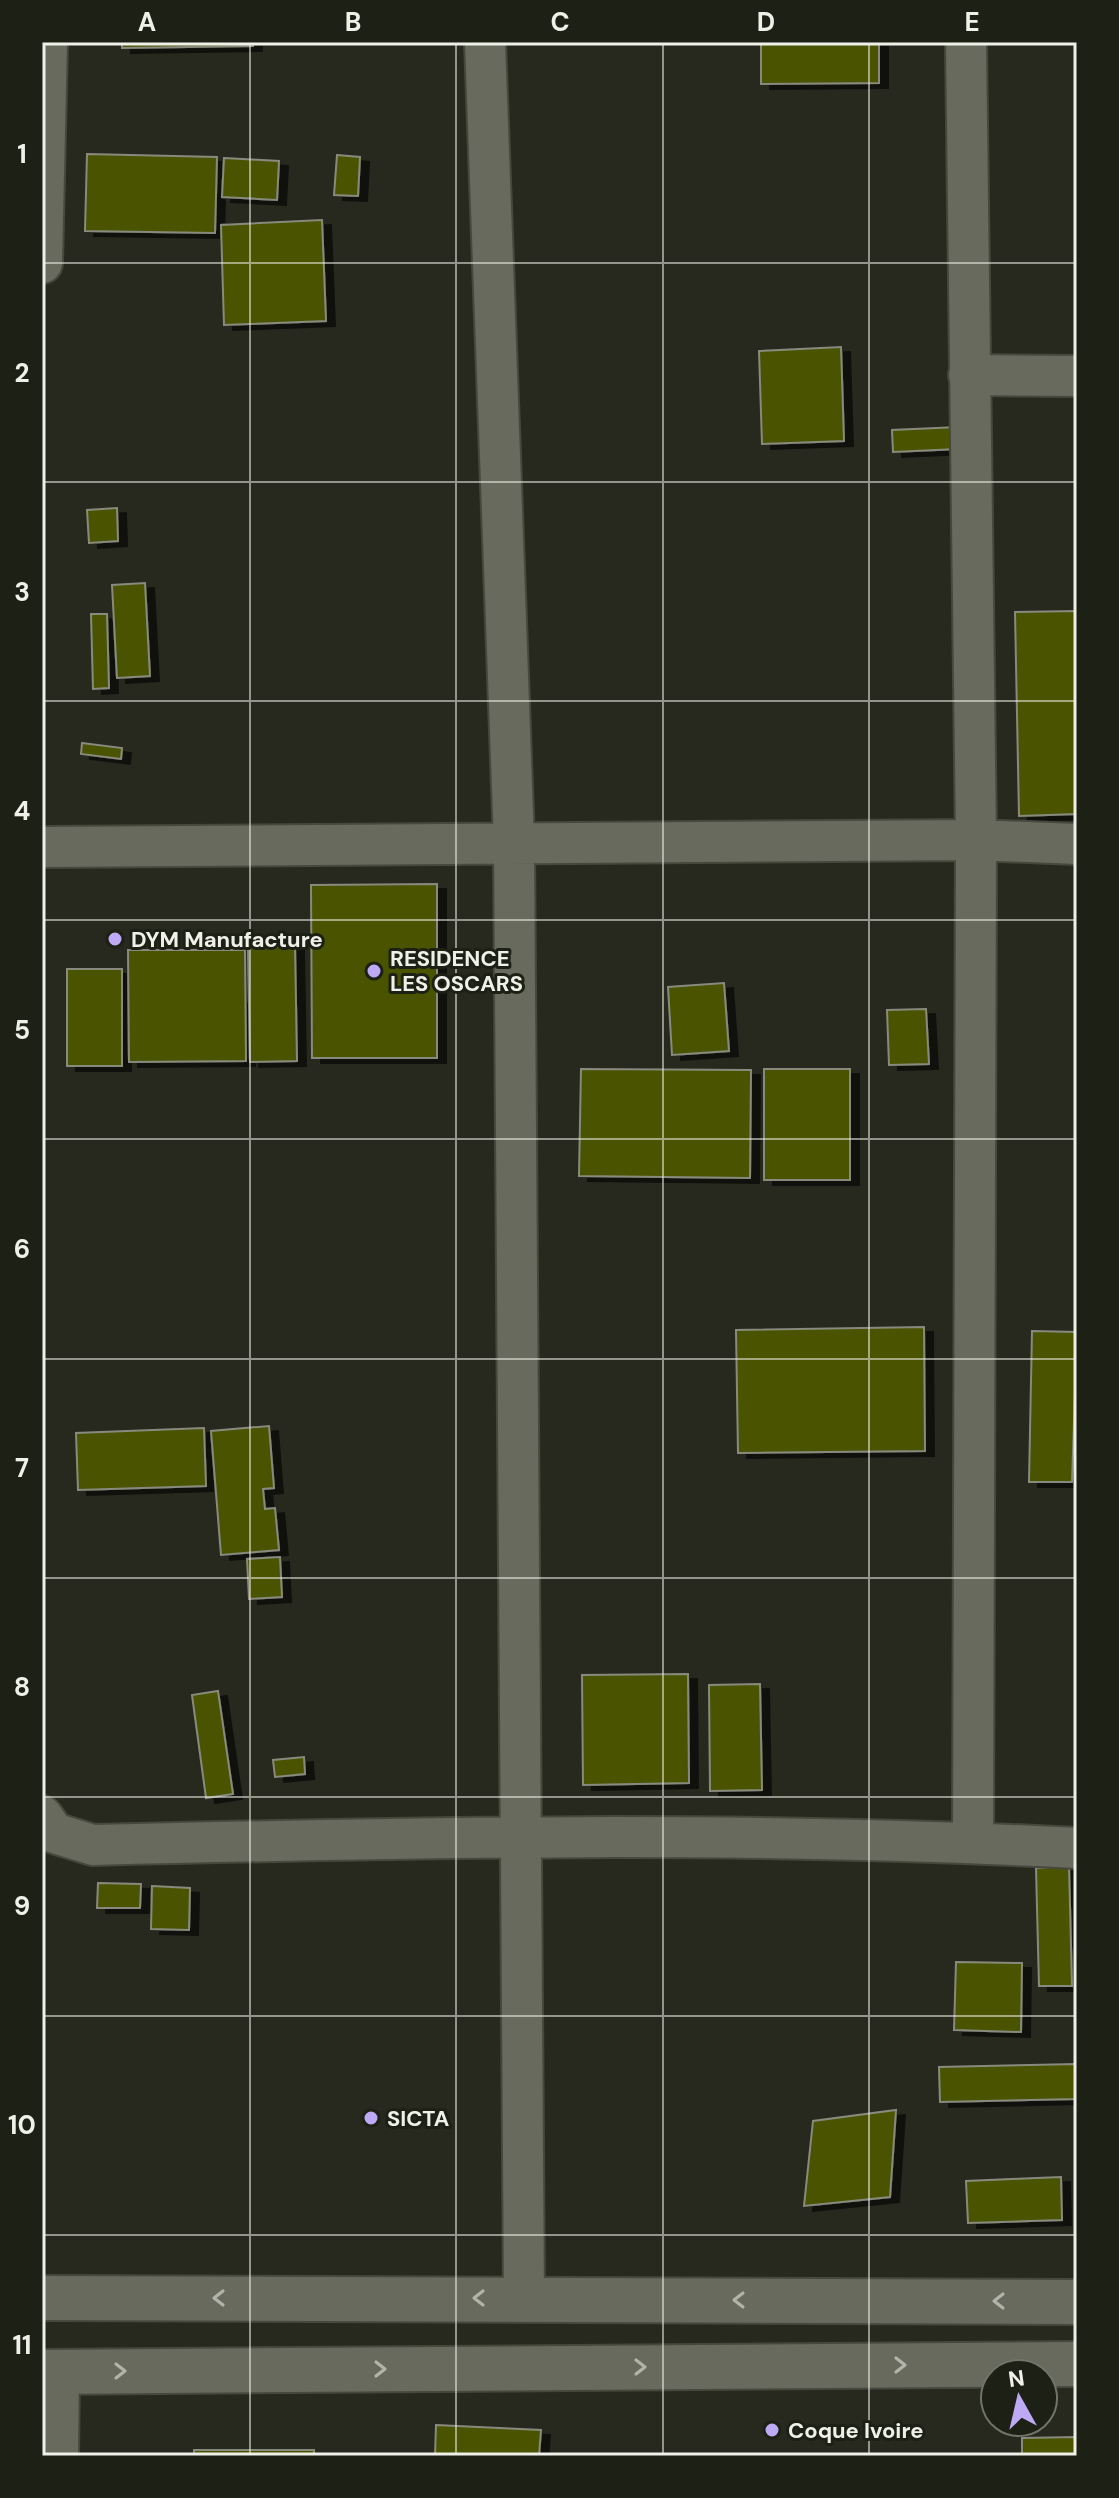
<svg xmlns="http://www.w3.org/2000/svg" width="1119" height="2498" viewBox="0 0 1119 2498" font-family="'DM Sans',sans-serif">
	<defs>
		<filter id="shadow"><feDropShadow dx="9" dy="5" stdDeviation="0" flood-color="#0009"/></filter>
	</defs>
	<rect width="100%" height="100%" fill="#27291e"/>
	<!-- building -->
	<path fill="#495300" stroke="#878a7c" stroke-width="2" filter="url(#shadow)" d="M122,42H253V46L122,48Z
		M761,42H879V83L761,84Z
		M87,154L217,157L215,233L85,231Z
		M337,155L360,157L358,196L334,195Z
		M224,158L279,161L277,200L222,197Z
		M322,220L326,321L224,325L221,225Z
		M841,347L844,441L762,444L759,351Z
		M958,427V449L893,452L892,430Z
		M117,508L118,541L89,543L87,510Z
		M145,583L150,676L117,678L112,585Z
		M1077,611V814L1019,816L1015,612Z
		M91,614H107L109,688L93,689Z
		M82,743L122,748L121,759L81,754Z
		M437,884V1058H312L311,885Z
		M295,946L297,1061L250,1062L248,947Z
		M128,950H245L246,1061L129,1062Z
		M67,969H122V1066H67Z
		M724,983L729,1051L672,1055L668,987Z
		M926,1009L929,1064L889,1065L887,1010Z
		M581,1069L751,1070L750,1178L579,1176Z
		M764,1069H850V1180H764Z
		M924,1327L925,1451L738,1453L736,1330Z
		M1032,1331L1077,1332L1072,1482H1029Z
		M269,1426L274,1488L263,1489L265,1509L275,1508L279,1550L221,1555L211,1431Z
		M204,1428L206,1486L78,1490L76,1433Z
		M280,1557L282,1597L249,1599L247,1559Z
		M688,1674L689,1783L583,1785L582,1675Z
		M760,1684L762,1790L710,1791L709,1685Z
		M218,1691L233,1794L206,1798L192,1695Z
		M304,1757L305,1774L275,1777L273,1760Z
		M1069,1866L1072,1986H1039L1036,1868Z
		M98,1883L141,1884L140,1908H97Z
		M152,1886L190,1888L189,1930L151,1929Z
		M956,1962L1022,1963L1021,2032L954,2030Z
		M1076,2064V2099L940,2102L939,2067Z
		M896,2110L890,2197L804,2206L813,2121Z
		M1061,2177L1062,2220L968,2223L966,2181Z
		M1075,2189H1077V2259Z
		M436,2425L541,2430L539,2456H435Z
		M1077,2437V2456H1022V2438Z
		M194,2450H314V2456H194Z"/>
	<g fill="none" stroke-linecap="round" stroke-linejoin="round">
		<!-- minor casing -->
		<g stroke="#46483d" stroke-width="44">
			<path id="minor" d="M485,42L514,842L524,2298
				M966,42L976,840L973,1843
				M42,263L47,42
				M969,375L1077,376
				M42,847L976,840L1077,844
				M42,1816L54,1833L93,1845C421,1837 749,1831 1077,1848
				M58,2456L59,2372"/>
		</g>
		<!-- secondary casing -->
		<g stroke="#46483d" stroke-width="48">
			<path id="secondary" d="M42,2298L1077,2302
				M42,2372L1077,2364"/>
		</g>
		<!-- minor -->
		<use href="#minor" stroke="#676a5c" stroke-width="40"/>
		<!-- secondary -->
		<use href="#secondary" stroke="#676a5c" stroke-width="44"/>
	</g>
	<!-- one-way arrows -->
	<defs><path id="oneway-chevron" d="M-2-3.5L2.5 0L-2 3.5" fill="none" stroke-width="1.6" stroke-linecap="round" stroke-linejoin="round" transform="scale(2)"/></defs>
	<g stroke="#b2b4aa">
		<use href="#oneway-chevron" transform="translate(219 2298) rotate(-180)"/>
		<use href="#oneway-chevron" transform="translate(479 2298) rotate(-180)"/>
		<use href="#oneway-chevron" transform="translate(739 2300) rotate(-180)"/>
		<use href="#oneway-chevron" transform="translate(999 2301) rotate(-180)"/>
		<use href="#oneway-chevron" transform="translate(900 2365)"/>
		<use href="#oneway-chevron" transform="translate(640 2367)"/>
		<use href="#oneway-chevron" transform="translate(380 2369)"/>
		<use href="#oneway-chevron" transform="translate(120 2371)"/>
	</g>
	<!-- grid -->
	<path fill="none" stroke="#eff1e9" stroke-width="2" stroke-opacity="0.55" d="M250,42V2456M456,42V2456M663,42V2456M869,42V2456M42,263H1077M42,482H1077M42,701H1077M42,920H1077M42,1139H1077M42,1359H1077M42,1578H1077M42,1797H1077M42,2016H1077M42,2235H1077"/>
	<!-- markers -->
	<g fill="#bea9f4" stroke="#1d2014" stroke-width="3">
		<circle cx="115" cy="939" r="8"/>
		<circle cx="374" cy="971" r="8"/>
		<circle cx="371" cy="2118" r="8"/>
		<circle cx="772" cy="2430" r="8"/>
	</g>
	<g text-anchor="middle" stroke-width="6" stroke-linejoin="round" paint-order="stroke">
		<!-- poi labels -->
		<g font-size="22" font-weight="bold" fill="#eff1e9" stroke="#1d2014" text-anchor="start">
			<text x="131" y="947">DYM Manufacture</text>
			<text x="390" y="966">RESIDENCE<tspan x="390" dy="25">LES OSCARS</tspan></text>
			<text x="387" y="2126">SICTA</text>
			<text x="788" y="2438">Coque Ivoire</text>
		</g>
	</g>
	<!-- border -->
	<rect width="1119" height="2498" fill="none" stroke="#1d2014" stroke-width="88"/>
	<!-- north arrow -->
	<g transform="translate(1019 2398) rotate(352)"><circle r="38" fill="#1d2014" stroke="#717469" stroke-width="2"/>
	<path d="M0-6L14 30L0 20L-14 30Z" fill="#bea9f4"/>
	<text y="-12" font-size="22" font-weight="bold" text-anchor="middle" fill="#eff1e9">N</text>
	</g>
	<rect x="44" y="44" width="1031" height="2410" fill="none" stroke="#eff1e9" stroke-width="3"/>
	<g font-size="26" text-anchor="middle" font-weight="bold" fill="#eff1e9">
		<text x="147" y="31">A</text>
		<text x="353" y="31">B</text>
		<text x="560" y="31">C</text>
		<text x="766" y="31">D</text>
		<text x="972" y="31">E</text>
		<text x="22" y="163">1</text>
		<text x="22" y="382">2</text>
		<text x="22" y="601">3</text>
		<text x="22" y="820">4</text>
		<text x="22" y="1039">5</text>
		<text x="22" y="1258">6</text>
		<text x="22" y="1477">7</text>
		<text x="22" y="1696">8</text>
		<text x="22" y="1915">9</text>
		<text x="22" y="2134">10</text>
		<text x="22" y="2354">11</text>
	</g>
</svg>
